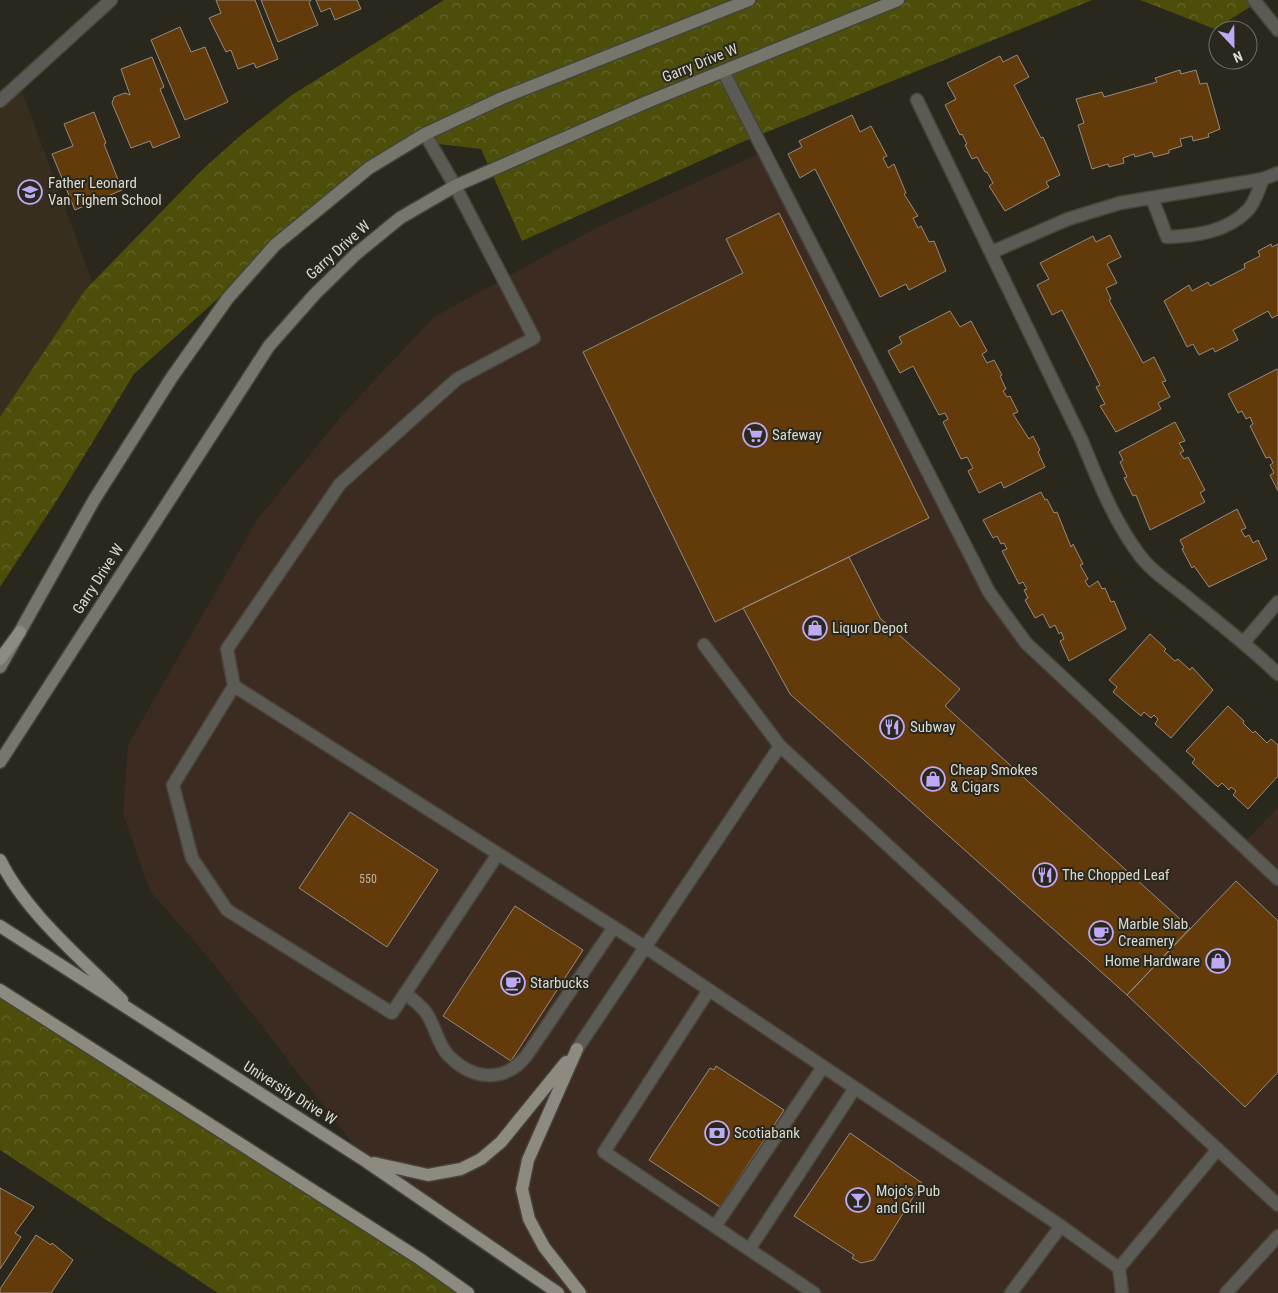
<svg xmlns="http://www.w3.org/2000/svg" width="1278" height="1293" viewBox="0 0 1278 1293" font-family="'Roboto Condensed',sans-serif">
	<defs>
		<pattern id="park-crowns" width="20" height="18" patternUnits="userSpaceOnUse" patternTransform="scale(1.25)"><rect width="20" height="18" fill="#4c4e0a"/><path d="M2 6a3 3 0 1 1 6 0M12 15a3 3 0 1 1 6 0" fill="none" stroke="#65672d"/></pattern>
	</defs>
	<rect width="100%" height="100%" fill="#2a281d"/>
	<!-- commercial -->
	<path fill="#3c2b21" d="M758,154L955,527L1026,643L1242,845L1278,807V1293H558L367,1162L209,958L150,891L123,814L128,745L257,520L344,413L434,317L598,227Z"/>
	<!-- education -->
	<path fill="#372e1e" d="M19,83L93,284L0,423V101Z"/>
	<!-- park -->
	<path fill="url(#park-crowns)" d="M444,0H1092L740,143L522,241L481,149L422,142L328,200L134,374L59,497L0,587V417L86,289L203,169L241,135L292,95Z
		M1140,0H1261L1215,29Z
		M0,993L468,1293H218L0,1150Z"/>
	<!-- building -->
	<path fill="#633a0a" stroke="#958a80" d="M216,0H255L278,59L256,68L254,63L238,69L231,50L226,52L209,18L221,13Z
		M261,0H311L309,3L318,25L278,42Z
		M316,0H357L361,9L335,20L330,8L321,12Z
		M180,27L191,52L205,47L228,102L185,120L151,40Z
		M1017,55L1029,77L1014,85L1041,138L1043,137L1060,175L1046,182L1049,187L1005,211L989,186L993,183L987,172H985L977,157L972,159L965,145L967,144L962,134L960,135L945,105L956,99L947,83L1000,56L1003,62Z
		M152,57L164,87L160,89L180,137L153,148L150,141L131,148L112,103L114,97L125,93L130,95L121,69Z
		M1180,70L1181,74L1196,70L1200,84L1207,83L1220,129L1208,134L1209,137L1193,141L1192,136L1180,139L1182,146L1169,150V153L1154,157L1152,152L1135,157L1134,154L1123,158L1124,163L1109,167L1108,164L1092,169L1078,125L1084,123L1076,99L1102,92L1104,97L1157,82L1155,78Z
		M94,112L106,143L104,144L122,190L75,210L52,154L73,146L64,124Z
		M852,115L860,132L871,126L887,156L883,158L888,168L894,164L906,193L904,194L918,216L913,218L918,228L921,226L929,242L934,241L946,271L909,290L906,284L880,297L815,169L800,178L788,154L802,147L799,141Z
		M779,213L929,518L715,622L583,352L743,273L726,239Z
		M1110,235L1121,257L1107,264L1117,283L1106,288L1111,299L1109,300L1143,363L1154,357L1166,381L1162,382L1170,397L1158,403L1161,409L1116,432L1100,406L1105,404L1096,387L1100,385L1062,310L1052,315L1037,285L1049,279L1040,263L1093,236L1096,242Z
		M1271,244L1272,247L1278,244V315L1272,318L1268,311L1233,330L1238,340L1215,352L1213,348L1199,355L1193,344L1187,347L1164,301L1189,285L1192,291L1208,282L1210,286L1245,268L1244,264L1260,256L1258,251Z
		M950,311L960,327L971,321L987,351L982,354L987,363L994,360L1002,375L1000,376L1006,389L1003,391L1007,397L1010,396L1018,412L1013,414L1029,439L1033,436L1040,450L1038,452L1045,467L1004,488L1001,482L979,493L968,471L973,468L967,457L961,459L943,422L948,419L945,413L939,415L913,366L900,373L888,351L902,343L899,337Z
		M1277,369L1278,371V491L1270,475L1274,473L1270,465L1273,463L1270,457L1266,458L1250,426L1253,424L1250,417L1246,419L1242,411L1238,413L1228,394Z
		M1175,422L1185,441L1179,443L1184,451L1180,453L1184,459L1188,457L1205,490L1200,493L1205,502L1150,530L1136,495L1133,496L1124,478L1127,477L1120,462L1123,460L1119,452Z
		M1041,492L1045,500L1047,499L1054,513L1057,512L1071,547L1073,544L1083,564L1080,565L1088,579L1085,581L1089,587L1098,581L1102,589L1105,588L1111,602L1114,601L1126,629L1069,661L1060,641L1064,639L1061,632L1059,634L1055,625L1050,628L1043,614L1035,618L1025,600L1028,598L1024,590L1027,589L1023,582L1019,584L1002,551L1007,549L1004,543L1001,544L997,536L993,538L983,520Z
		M1237,509L1246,528L1241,530L1245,537L1249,535L1253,543L1258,540L1267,559L1209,587L1194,566L1192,568L1182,549L1184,548L1180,540Z
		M849,557L880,618L960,689L945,706L1190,928L1127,995L790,694L743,608Z
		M1150,634L1166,649L1164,651L1175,661L1178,659L1190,670L1192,667L1213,690L1171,738L1155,724L1158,719L1154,715L1151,718L1144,712L1141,716L1113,692L1117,687L1109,680Z
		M1228,706L1244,721L1243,723L1253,733L1255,731L1267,743L1271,739L1278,745V776L1248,809L1233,795L1236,791L1231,787L1229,790L1222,783L1218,787L1192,763L1195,759L1186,751Z
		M350,812L438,870L387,947L299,888Z
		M1236,881L1278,921V1072L1245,1107L1127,995Z
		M515,906L583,950L511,1061L443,1016Z
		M716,1066L784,1110L720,1207L649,1160L710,1068L714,1070Z
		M850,1133L922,1183L874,1260L861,1263L852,1258L854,1255L794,1216Z
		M0,1188L34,1207L15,1233L21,1237L0,1269Z
		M36,1235L51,1245L52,1243L73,1260L51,1293H0V1289Z"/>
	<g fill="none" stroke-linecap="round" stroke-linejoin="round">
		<!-- service casing -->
		<g stroke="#46443a" stroke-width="15">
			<path id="service" d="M723,71L989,592L1026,643L1278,879
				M425,134L455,186L534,338L457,379L340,484L227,649L234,686L645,947L1061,1226L1119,1268
				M704,645L780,746L1278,1205
				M234,686L173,785L192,858L227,910L392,1013L498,854
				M709,990L604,1152L814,1293
				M405,993C412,999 422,1006 427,1014C435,1026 438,1045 448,1055C473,1081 505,1083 527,1055L614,927
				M577,1049L780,746
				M716,1225L823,1067
				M750,1248L855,1088
				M1011,1293L1061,1226
				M1122,1293L1119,1268L1218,1149"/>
		</g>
		<!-- minor casing -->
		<g stroke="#46443a" stroke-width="15">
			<path id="minor" d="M917,100L1082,441C1098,480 1114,522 1141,557C1155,575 1176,587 1193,602C1222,625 1251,648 1278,674
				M0,101L111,0
				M1152,198L1167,237C1195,236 1227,232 1248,210C1255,203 1259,188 1263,179
				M992,252L1068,219L1120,203L1263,179L1278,173
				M1244,642L1278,602"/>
		</g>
		<!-- tertiary casing -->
		<g stroke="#46443a" stroke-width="15">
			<path id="tertiary" d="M1254,0L1278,30
				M1226,1293L1278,1236"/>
		</g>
		<!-- secondary casing -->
		<g stroke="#46443a" stroke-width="15">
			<path id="secondary" d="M0,667L94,500L172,377L228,298L275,245L369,168L425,134L502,98L749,0
				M0,762L269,346L315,294L356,254L400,218L455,186L647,102L898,0"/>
		</g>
		<!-- primary casing -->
		<g stroke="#46443a" stroke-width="15">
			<path id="primary" d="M0,659L20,632
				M0,860C26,913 80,957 122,1000
				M0,926L367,1162L558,1293
				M0,990L420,1259L468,1293
				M577,1049L528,1160L522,1189L529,1219L544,1247L580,1293
				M374,1163L428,1175L461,1169L481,1159L501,1142L566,1062"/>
		</g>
		<!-- service -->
		<use href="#service" stroke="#5b5a55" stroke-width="12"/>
		<!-- minor -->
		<use href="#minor" stroke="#5b5a55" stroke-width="12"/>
		<!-- tertiary -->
		<use href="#tertiary" stroke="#5b5a55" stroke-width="12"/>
		<!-- secondary -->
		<use href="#secondary" stroke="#77766d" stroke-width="12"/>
		<!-- primary -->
		<use href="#primary" stroke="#8d8b80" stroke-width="12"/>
	</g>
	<!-- icons -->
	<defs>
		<g id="school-ring" transform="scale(1.25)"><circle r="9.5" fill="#2a281d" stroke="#bea9f5" stroke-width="1.5"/><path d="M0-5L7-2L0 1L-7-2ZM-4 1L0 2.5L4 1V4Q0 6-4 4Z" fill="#bea9f5"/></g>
		<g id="supermarket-ring" transform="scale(1.25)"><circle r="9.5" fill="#2a281d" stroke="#bea9f5" stroke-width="1.5"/><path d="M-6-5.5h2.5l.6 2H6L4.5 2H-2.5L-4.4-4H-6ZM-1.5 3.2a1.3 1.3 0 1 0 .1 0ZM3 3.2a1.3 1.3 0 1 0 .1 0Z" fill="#bea9f5"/></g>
		<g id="shop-ring" transform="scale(1.25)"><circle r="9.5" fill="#2a281d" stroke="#bea9f5" stroke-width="1.5"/><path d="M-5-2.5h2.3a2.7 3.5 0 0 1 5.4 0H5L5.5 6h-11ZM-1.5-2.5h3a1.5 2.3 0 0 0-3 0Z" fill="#bea9f5"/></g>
		<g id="restaurant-ring" transform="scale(1.25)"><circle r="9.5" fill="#2a281d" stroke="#bea9f5" stroke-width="1.5"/><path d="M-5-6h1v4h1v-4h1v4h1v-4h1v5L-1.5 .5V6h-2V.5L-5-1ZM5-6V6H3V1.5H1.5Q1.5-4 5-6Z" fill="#bea9f5"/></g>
		<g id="cafe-ring" transform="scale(1.25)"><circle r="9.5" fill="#2a281d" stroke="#bea9f5" stroke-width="1.5"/><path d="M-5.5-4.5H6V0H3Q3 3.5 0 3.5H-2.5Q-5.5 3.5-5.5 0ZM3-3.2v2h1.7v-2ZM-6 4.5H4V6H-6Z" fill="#bea9f5"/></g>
		<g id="bank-ring" transform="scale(1.25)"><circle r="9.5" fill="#2a281d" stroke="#bea9f5" stroke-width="1.5"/><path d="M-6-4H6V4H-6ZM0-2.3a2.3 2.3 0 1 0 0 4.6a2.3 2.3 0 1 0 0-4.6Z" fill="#bea9f5"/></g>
		<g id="bar-ring" transform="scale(1.25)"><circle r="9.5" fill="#2a281d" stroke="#bea9f5" stroke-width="1.5"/><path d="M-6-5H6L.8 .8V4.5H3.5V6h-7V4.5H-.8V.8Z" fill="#bea9f5"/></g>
	</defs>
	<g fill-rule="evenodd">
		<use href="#school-ring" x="30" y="192"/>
		<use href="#supermarket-ring" x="755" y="435"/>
		<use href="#shop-ring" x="815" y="628"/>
		<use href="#restaurant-ring" x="892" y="727"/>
		<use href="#shop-ring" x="933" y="779"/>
		<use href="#restaurant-ring" x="1045" y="875"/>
		<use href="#cafe-ring" x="1101" y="933"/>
		<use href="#shop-ring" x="1218" y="961"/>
		<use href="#cafe-ring" x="513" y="983"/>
		<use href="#bank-ring" x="717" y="1133"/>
		<use href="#bar-ring" x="858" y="1200"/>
	</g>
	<g text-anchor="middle" stroke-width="4" stroke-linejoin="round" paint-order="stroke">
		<!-- number labels -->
		<g font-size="12" fill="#bcb19f">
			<text x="368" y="883">550</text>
		</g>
		<!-- street labels -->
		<g font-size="15" fill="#dad9d1" stroke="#2a281d">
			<text transform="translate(700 63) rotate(-22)" y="5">Garry Drive W</text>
			<text transform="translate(338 250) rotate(-42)" y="5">Garry Drive W</text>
			<text transform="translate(98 579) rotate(-57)" y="5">Garry Drive W</text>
			<text transform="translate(290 1093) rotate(32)" y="5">University Drive W</text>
		</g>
		<!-- poi labels -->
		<g font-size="15" fill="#dad9d1" stroke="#2a281d" text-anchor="start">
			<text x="48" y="188">Father Leonard<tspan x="48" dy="17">Van Tighem School</tspan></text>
			<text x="772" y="440">Safeway</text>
			<text x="832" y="633">Liquor Depot</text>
			<text x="910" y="732">Subway</text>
			<text x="950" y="775">Cheap Smokes<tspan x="950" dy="17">&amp; Cigars</tspan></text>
			<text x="1062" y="880">The Chopped Leaf</text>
			<text x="1118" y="929">Marble Slab<tspan x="1118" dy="17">Creamery</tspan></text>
			<text x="1200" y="966" text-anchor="end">Home Hardware</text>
			<text x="530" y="988">Starbucks</text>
			<text x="734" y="1138">Scotiabank</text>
			<text x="876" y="1196">Mojo's Pub<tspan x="876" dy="17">and Grill</tspan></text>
		</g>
	</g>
	<!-- north arrow -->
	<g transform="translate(1233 45) rotate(158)"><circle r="24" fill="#2a281d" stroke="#706f65"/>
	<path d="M0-4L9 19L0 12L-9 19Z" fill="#bea9f5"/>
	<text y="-8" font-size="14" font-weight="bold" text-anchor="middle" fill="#dad9d1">N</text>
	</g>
</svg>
